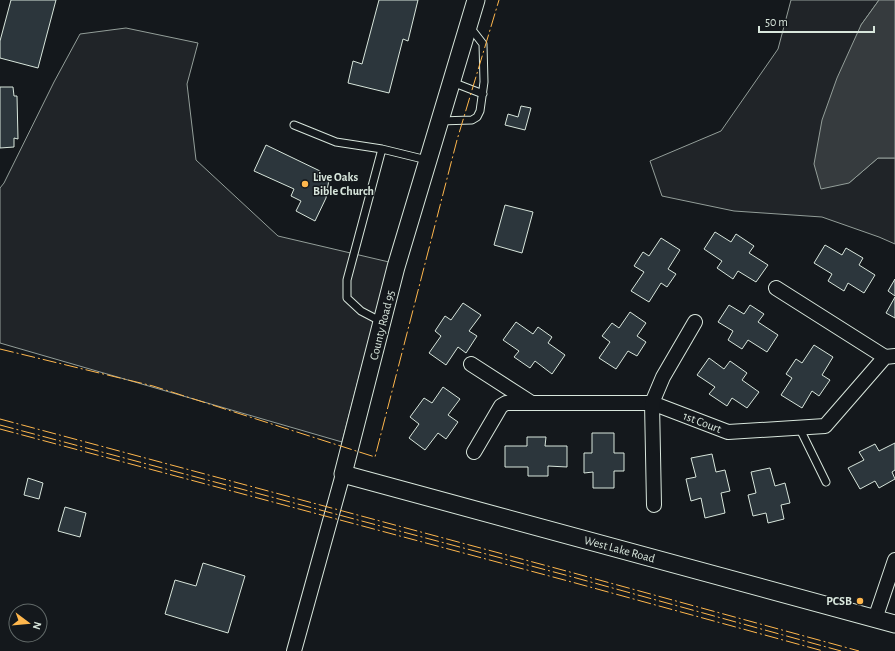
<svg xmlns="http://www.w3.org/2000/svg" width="895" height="651" viewBox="0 0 895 651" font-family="'Alegreya Sans',sans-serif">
	<rect width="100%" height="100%" fill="#14181c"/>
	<!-- green -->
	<path fill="#202428" stroke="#939e99" d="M791,0H879L861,25L849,183L878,158H895V244L879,237L822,217L734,211L662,196L650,161L721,131L778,49Z
		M126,28L198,43L187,84L196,160L278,236L389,262L342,442L0,343V188L4,183L54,82L80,34Z"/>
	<!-- water -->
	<path fill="#363b3e" stroke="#939e99" d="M879,0H895V158H878L849,183L821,189L814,164L822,120L837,78L861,25Z"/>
	<!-- building -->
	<path fill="#2c363c" stroke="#d8e6dc" d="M11,0H56L38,68L0,58V41Z
		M379,0H418L408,41L403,39L389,93L348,83L353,61L362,64Z
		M0,87H13L14,96H17L18,139L14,138V147L0,148Z
		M521,106L531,108L525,130L505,125L508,114L518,117Z
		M266,145L320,171L317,177L329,179L326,198L315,221L296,211L301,201L291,196L294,189L254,171Z
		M505,205L533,212L522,253L494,245Z
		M715,232L731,242L736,234L754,246L749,253L768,265L756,282L738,271L733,279L717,268L722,261L704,249Z
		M661,238L680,250L668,269L676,274L667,287L661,283L649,302L631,291L644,272L634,266L643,252L649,256Z
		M825,245L842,255L846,248L863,258L859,265L875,275L864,293L848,283L844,291L828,281L832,274L814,263Z
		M895,279V296L888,291Z
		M895,297V318L886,313Z
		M463,303L481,315L469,331L477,336L466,353L458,347L446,365L429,353L441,336L435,331L445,316L451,320Z
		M729,305L744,314L750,305L764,314L758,322L778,335L767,352L748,340L742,349L728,340L733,331L718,322Z
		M630,312L646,323L637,336L646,342L637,356L628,351L616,369L599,358L610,342L602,336L612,323L619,328Z
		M516,322L533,334L538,327L552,337L548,343L565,355L552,374L535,361L530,368L514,357L519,351L503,340Z
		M814,345L833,357L822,375L830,380L819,396L812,391L802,408L781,395L792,378L786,374L796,359L802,363Z
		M709,358L724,369L730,361L747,373L742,380L759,392L747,408L732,398L727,406L709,394L715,387L697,375Z
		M443,387L460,399L448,415L458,422L446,439L438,433L425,450L409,438L419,424L410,417L424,398L432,403Z
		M592,433H614V453H624V471H614V488H593V472L584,473V453H592Z
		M527,437H546L545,446H567V467L548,466V476H528V467H505V446H527Z
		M895,443V470L892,472L895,479L879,488L875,481L860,489L848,468L864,460L859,452L875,444L879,451Z
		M712,454L716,472L725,470L730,491L721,493L725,513L705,518L701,498L691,501L686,479L696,477L691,458Z
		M770,468L775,486L785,483L790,503L781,505L784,519L768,523L766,513L753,516L748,495L756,493L751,472Z
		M28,478L43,483L39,499L24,495Z
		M65,507L86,513L80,537L58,531Z
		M203,563L245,576L228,633L165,614L175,580L196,586Z"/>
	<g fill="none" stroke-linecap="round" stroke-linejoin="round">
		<!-- service casing -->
		<g stroke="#d8e6dc" stroke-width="9">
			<path id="service" d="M452,82L483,94
				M439,121L472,120L477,117L480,111L484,82L483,44L469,26
				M294,125L336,142L382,149L427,160
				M382,149L347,280V298L361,311L382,322
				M799,427L826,482"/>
		</g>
		<!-- minor casing -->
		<g stroke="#d8e6dc" stroke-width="16">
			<g id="minor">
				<path d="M776,288L885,357"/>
				<path d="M471,364L530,402"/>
				<path id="s1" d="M474,452L501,406L506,403H652L728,432L825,426L885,357L895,356"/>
				<path d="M654,505L652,403L663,377L695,322"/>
				<path d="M875,619L895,560"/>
				<path d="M294,651L343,474"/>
			</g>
		</g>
		<!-- tertiary casing -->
		<g stroke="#d8e6dc" stroke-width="19">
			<g id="tertiary">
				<path id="s2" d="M476,0L396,267L343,474L895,624"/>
			</g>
		</g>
		<!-- service -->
		<use href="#service" stroke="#14181c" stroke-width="7"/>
		<!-- minor -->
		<use href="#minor" stroke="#14181c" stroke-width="14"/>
		<!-- tertiary -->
		<use href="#tertiary" stroke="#14181c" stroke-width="17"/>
		<!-- power -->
		<path stroke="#ffb74d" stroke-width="1" stroke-dasharray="14 3 2 3" stroke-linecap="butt" d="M0,349L153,386L375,457L457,140L499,0
			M0,419L570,572L859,651
			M0,425L569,576L841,651
			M0,429L568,581L823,651"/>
	</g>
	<!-- markers -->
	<g fill="#ffb74d" stroke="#14181c" stroke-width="1.5">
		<circle cx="305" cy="184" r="4"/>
		<circle cx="860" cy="601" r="4"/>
	</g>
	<g text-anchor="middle" stroke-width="3" stroke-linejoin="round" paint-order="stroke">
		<!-- poi labels -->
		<g font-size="12" font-weight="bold" fill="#d8e6dc" stroke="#14181c" text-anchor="start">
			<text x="313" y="181">Live Oaks<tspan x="313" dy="14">Bible Church</tspan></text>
			<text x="852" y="605" text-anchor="end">PCSB</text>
		</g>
		<!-- street labels -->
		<g font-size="12" fill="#d8e6dc" stroke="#14181c">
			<text transform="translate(382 325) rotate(-76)" y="4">County Road 95</text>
			<text dy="4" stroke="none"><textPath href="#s1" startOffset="259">1st Court</textPath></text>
			<text dy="4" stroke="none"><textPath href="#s2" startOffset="779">West Lake Road</textPath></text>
		</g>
	</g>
	<!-- north arrow -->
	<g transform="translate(28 623) rotate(106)"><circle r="19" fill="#14181c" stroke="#626a69"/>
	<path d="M0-3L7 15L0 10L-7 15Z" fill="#ffb74d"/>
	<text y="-6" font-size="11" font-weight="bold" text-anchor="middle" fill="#d8e6dc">N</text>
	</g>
	<!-- scale -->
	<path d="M759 26v6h115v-6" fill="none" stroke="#d8e6dc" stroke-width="2"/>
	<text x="765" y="26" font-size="12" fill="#d8e6dc" stroke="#14181c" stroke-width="3" paint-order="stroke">50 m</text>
</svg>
